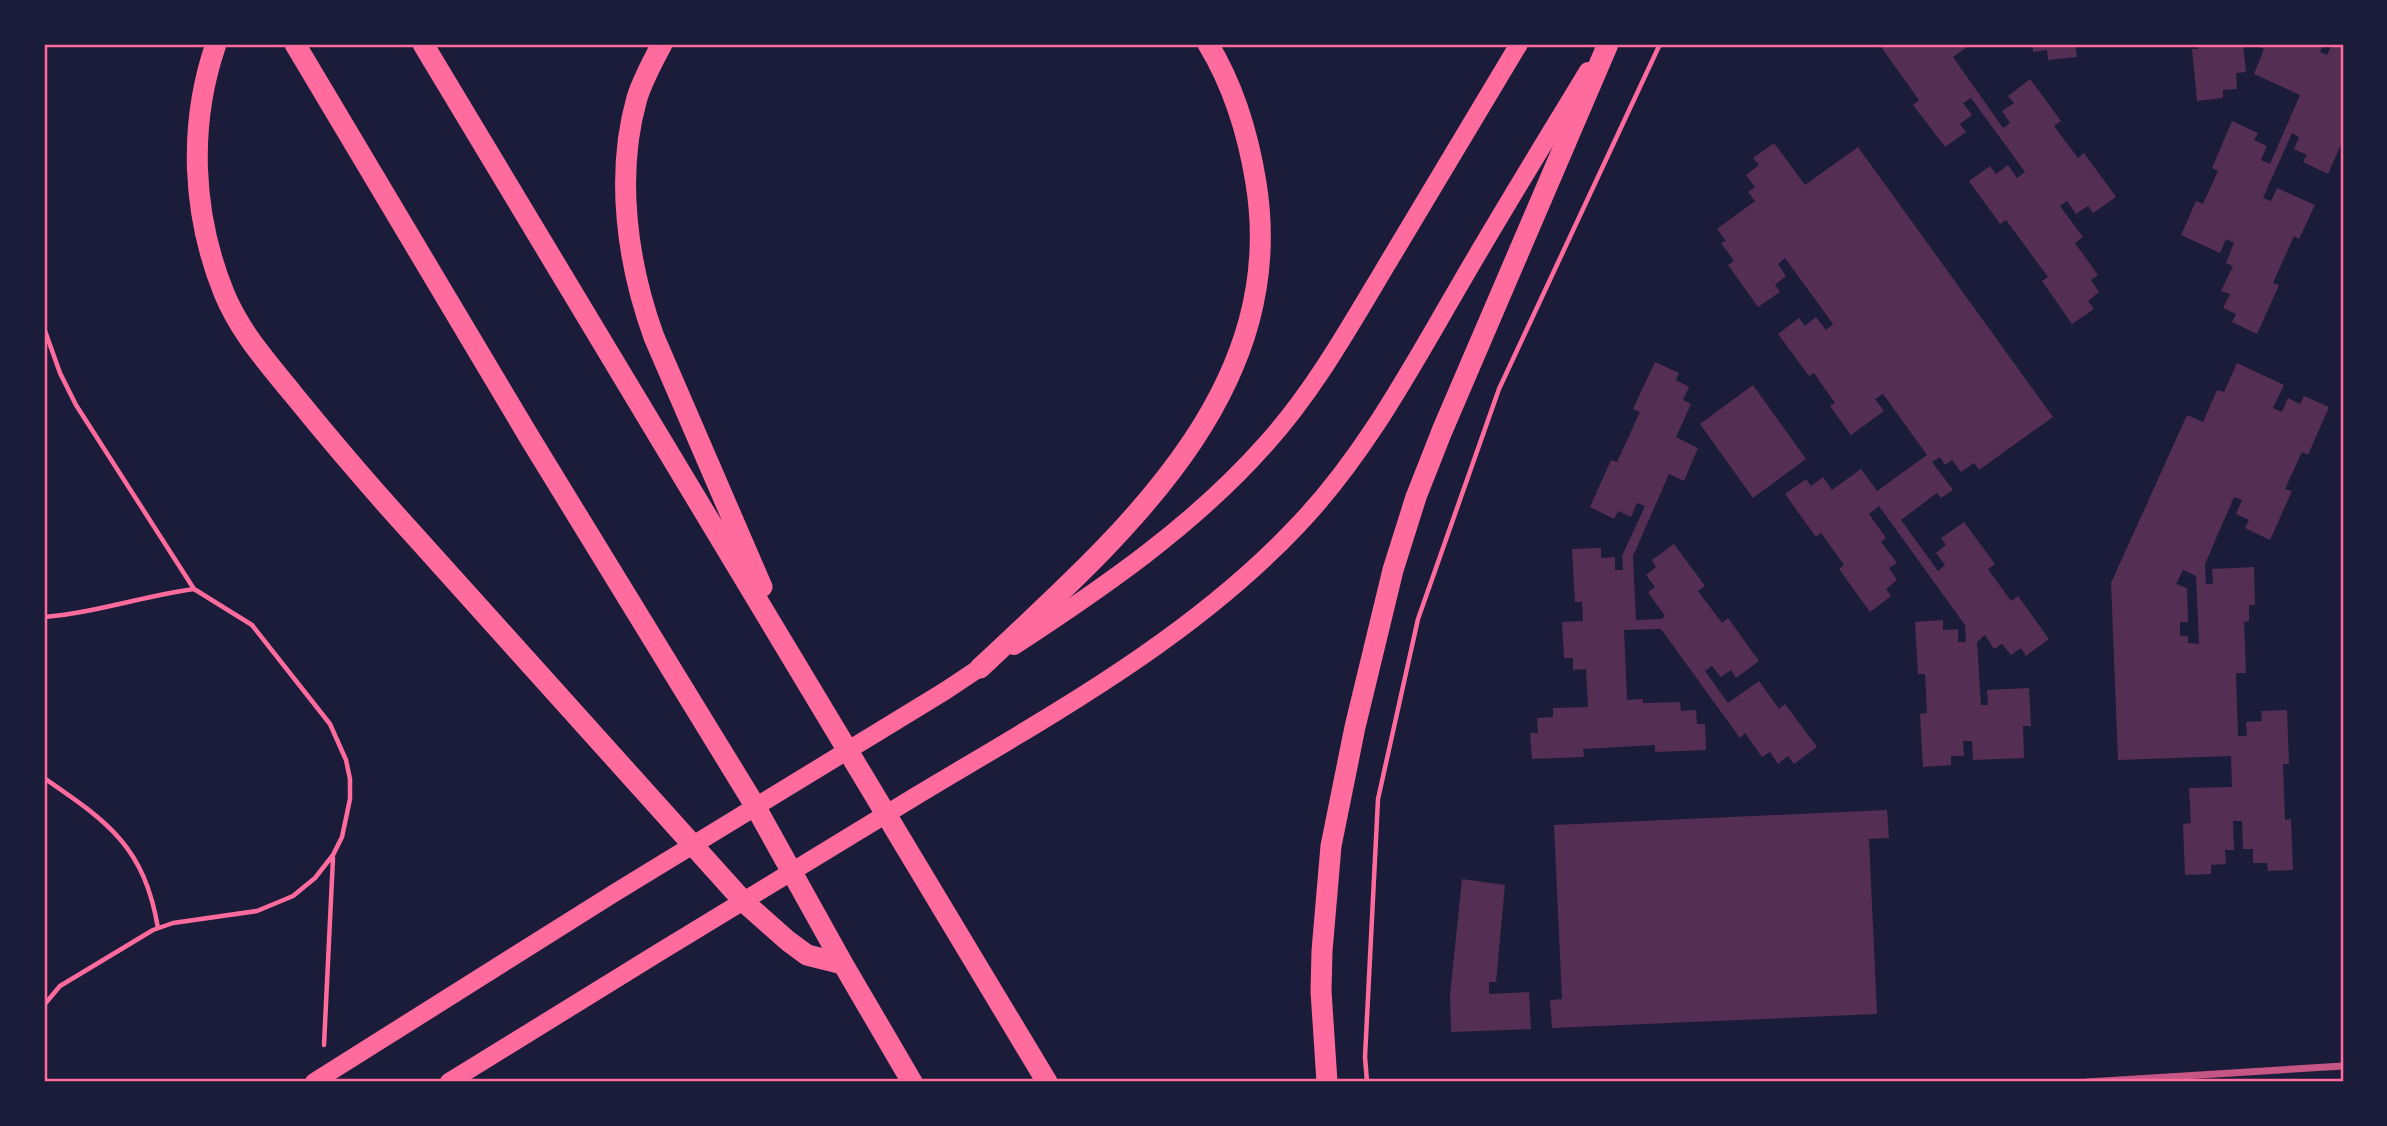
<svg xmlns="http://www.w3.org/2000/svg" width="2387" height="1126" viewBox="0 0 2387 1126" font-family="Montserrat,sans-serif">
	<rect width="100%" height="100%" fill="#1b1b3a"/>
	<!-- building -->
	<path fill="#542f53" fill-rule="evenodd" d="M1879,44H1971L1953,57L2003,128L2010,123L2002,111L2014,103L2008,96L2030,79L2061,121L2054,126L2078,158L2084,153L2116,197L2093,213L2088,206L2076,214L2067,201L2060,206L2083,237L2075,243L2098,275L2091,280L2099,292L2088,301L2094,309L2072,324L2042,281L2048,277L2006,220L2000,224L1969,181L1990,166L1996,174L2008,165L2017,178L2025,172L1971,98L1963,103L1972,115L1960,124L1966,132L1945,147L1913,105L1919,100Z
		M2033,44H2075L2077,57L2048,60L2047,50L2033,52Z
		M2198,44H2243L2246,72L2236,73L2237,89L2223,90V98L2197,101L2192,49H2198Z
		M2253,44H2323L2320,52L2327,55L2332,44H2343V140L2328,174L2303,162L2307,155L2294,149L2299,137L2292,133L2263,198L2271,201L2277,188L2315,205L2299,239L2294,236L2273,283L2279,285L2257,334L2232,322L2236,314L2223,308L2230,294L2221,291L2233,266L2226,263L2234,243L2226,239L2220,253L2181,235L2196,201L2203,204L2218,171L2212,168L2232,121L2258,133L2254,140L2267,146L2261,160L2270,164L2300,95L2254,74L2264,49Z
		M1774,143L1805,185L1858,147L2053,417L1979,470L1974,463L1961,472L1952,460L1945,465L1940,457L1937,459L1932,462L1953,490L1941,498L1937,493L1901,520L1938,571L1945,565L1936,553L1946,545L1941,538L1964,522L1995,564L1988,569L2011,601L2018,596L2049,639L2026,656L2021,648L2011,655L2002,644L1994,649L1985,635L1977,642L1981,705H1988L1987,690L2029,688L2031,726H2023L2024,758L1973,760L1972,741H1963L1964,756H1951V765L1923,767L1920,714L1927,713L1925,674H1918L1915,622L1943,620V630L1958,629V642H1966L1965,625L1879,506L1869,514L1886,538L1881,542L1897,563L1889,568L1897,580L1886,589L1891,596L1870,612L1839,569L1844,565L1821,533L1816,537L1785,494L1806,479L1811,486L1823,477L1832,490L1861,469L1877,491L1927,455L1883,394L1875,399L1884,411L1851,435L1830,406L1835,403L1814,373L1809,376L1778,334L1799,318L1805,326L1816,317L1826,330L1833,324L1785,258L1778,264L1786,276L1775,285L1780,292L1758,307L1728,265L1734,261L1721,243L1726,241L1717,229L1755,201L1748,192L1755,187L1746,175L1759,165L1753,158Z
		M1655,362L1679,373L1676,380L1689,387L1683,400L1691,404L1676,437L1698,448L1684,481L1669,474L1633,556L1636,620L1661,619L1665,616L1648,592L1655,587L1646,575L1656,567L1652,560L1674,544L1705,586L1698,591L1722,623L1728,618L1759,661L1736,678L1731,670L1721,677L1712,666L1705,671L1728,703L1759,681L1779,709L1785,704L1817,747L1794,764L1788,756L1778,764L1770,752L1762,757L1745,733L1740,738L1661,629L1624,630L1627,700L1643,699V703L1680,702L1681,711L1696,710L1697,724H1705L1706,750L1655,752V745L1583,749L1584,757L1532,759L1530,733H1538L1537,718L1553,717V708L1588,707L1586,669L1573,670V658H1564L1562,622L1583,621L1582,602H1575L1572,549L1601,548V558L1615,557V570H1623L1622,556L1645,506L1637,503L1631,517L1618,511L1614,519L1590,507L1611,460L1617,462L1640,412L1633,409Z
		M2237,363L2284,385L2273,408L2282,412L2288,398L2300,404L2304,396L2329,407L2308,455L2302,452L2285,489L2292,491L2270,540L2245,528L2249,520L2236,514L2242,500L2234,497L2205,564L2206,584H2213L2212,569L2254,567L2255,605H2249V621L2244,622L2246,673H2236L2238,736H2247L2246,722L2262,721L2261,711L2287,710L2289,764H2283L2285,820L2291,819L2293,870L2268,871L2267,863H2253V849H2243L2242,821H2233L2234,850H2225L2226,864L2211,865V874L2185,875L2183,824L2191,823L2189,788L2232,787L2231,756L2118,760L2111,583L2187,415L2203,422L2217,390L2224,392ZM2183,570L2196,576L2199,644L2188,643V636H2180V622H2188L2187,588L2176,584Z
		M1753,385L1806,459L1753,498L1700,424Z
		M1887,810L1889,838L1869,839L1877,1014L1552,1028L1550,1000L1562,999L1554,825Z
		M1462,879L1505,885L1496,982H1489V994L1529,992L1531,1029L1451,1032L1450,995Z"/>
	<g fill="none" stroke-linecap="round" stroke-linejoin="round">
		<!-- path -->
		<path stroke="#ff6b9d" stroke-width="4.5" d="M44,328L60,373L76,405L194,589L252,625L330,724L346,760L350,779V799L342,837L333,855L315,878L293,896L257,911L173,923L153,930L60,986L44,1005
			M44,617C95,613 143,596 194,589
			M44,778C108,822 144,846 158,928
			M324,1045L333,858
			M1367,1082L1365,1057L1378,799L1418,619L1499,389L1660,44"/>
		<!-- minor -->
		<path stroke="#c65784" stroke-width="7" d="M2087,1082L2343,1066"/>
		<!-- primary -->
		<path stroke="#ff6b9d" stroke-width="18" d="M1014,646C1104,587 1193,526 1265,445C1313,392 1349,328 1386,266C1430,192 1474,118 1519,44
			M314,1082L616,892L945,691L990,661
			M449,1082C604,986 760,890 916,796C1049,716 1191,639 1298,525C1365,455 1411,368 1459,286C1501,213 1545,142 1588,71"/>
		<!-- motorway -->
		<path stroke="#ff6b9d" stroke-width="21" d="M216,44C188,125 192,214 224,293C240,332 267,362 293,394C332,442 372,489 414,535C525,657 635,780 745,903L788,941L807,955L843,964
			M295,44L531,440L754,804L843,964L912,1082
			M423,44L1047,1082
			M662,44C653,61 643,79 637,98C615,175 627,263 654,337L762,587
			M980,668C1118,538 1290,394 1256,183C1248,133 1234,87 1208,44
			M1327,1082L1321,991L1322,951L1331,846L1355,727L1393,570L1416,497L1442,431L1608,44"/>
	</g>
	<!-- border -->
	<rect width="2387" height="1126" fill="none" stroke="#1b1b3a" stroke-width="91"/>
	<rect x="46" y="46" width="2296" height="1034" fill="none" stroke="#ff6b9d" stroke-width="2.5"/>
</svg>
